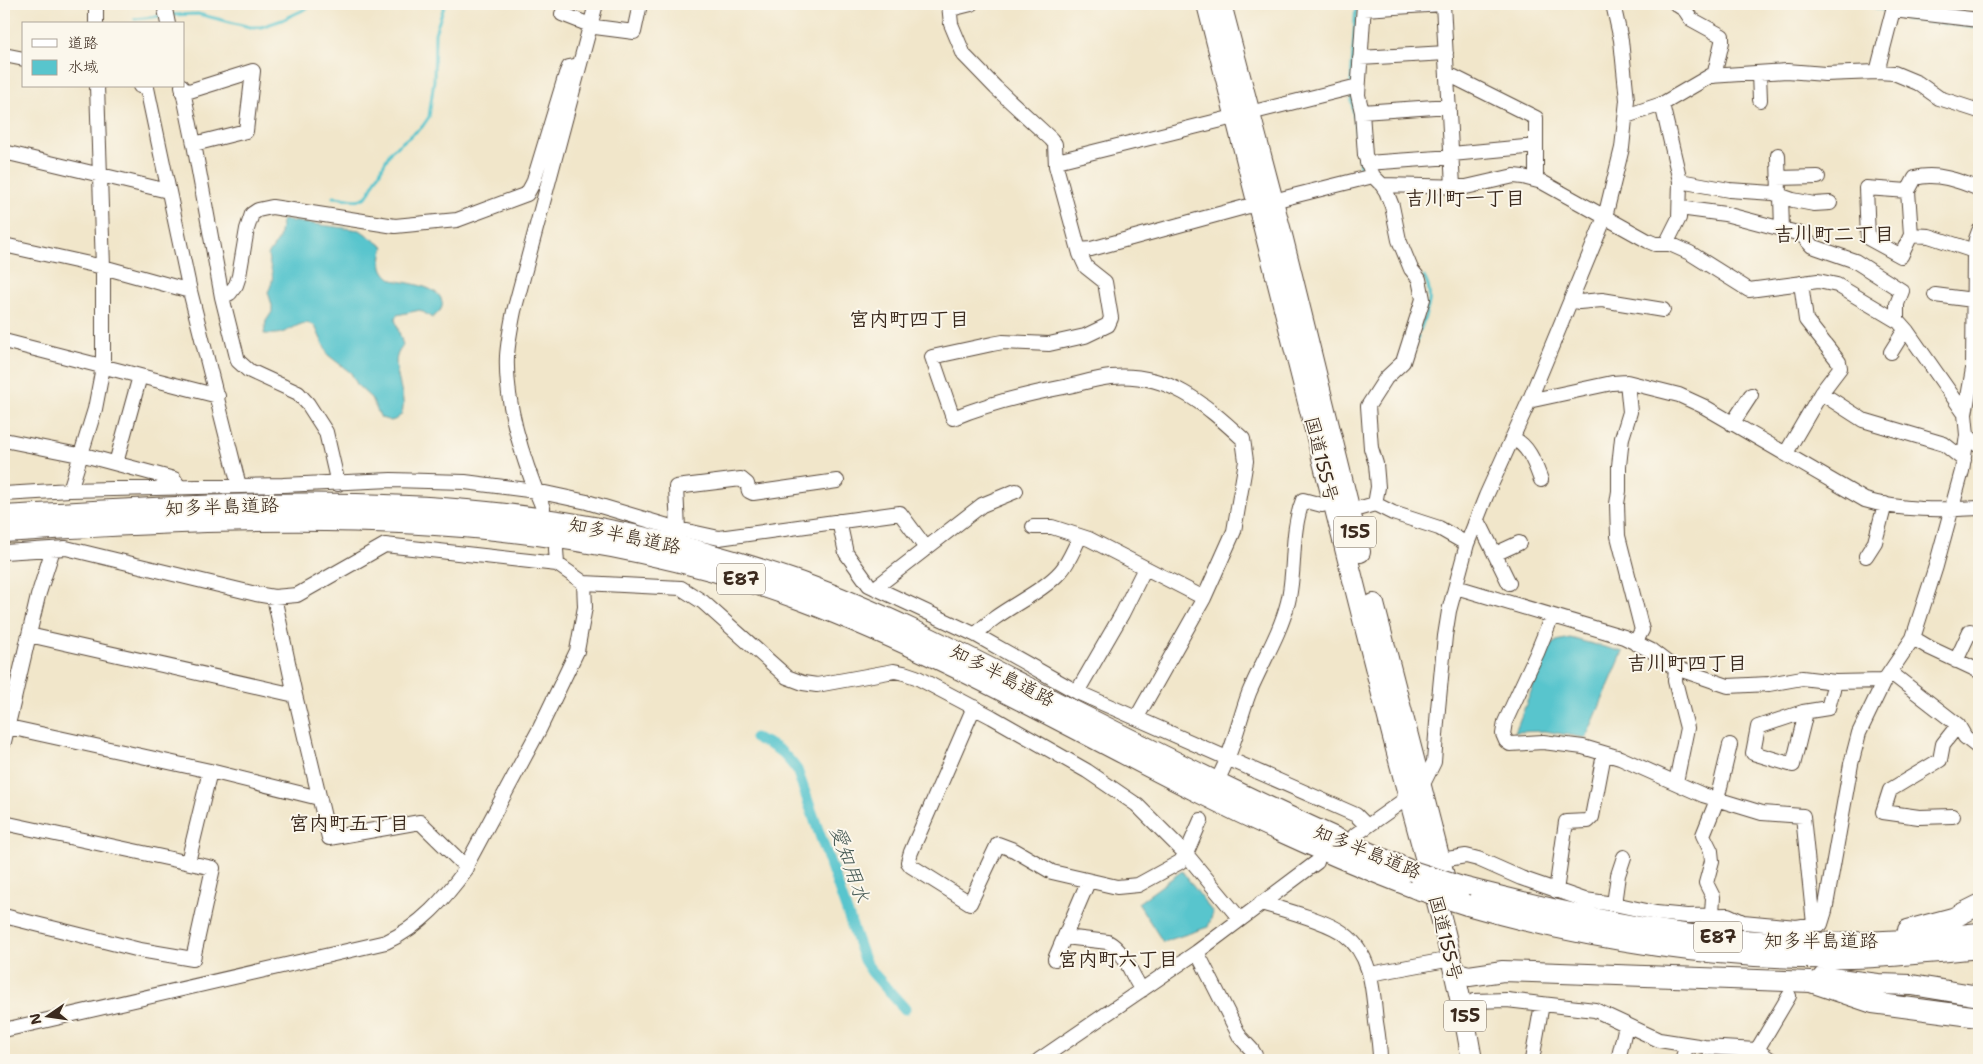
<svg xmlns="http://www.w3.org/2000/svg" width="1983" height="1064" viewBox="0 0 1983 1064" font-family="'Shantell Sans','Klee One',sans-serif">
	<rect width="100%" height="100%" fill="#fbf7ec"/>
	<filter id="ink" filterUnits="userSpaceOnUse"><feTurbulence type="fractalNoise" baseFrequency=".02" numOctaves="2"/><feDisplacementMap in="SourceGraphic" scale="10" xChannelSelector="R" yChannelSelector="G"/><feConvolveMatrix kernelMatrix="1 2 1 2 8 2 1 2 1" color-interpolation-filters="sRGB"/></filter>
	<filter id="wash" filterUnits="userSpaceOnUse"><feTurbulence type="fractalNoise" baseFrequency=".0096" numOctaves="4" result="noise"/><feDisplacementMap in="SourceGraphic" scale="20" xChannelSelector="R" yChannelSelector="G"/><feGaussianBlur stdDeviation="1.12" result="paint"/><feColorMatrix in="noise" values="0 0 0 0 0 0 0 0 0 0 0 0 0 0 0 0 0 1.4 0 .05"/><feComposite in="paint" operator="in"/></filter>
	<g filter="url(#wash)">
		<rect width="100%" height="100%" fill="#f1e6ca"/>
		<!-- water -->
		<path fill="#58c5cd" stroke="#4a7876" d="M282,220L360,230L384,247C380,261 379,271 393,280C406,283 440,286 442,302C444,309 437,314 432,318L420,310L397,315L395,319L403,345C401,349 398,352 397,356C391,375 418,415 391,421L381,418L371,398L358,386L351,373L328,355L315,326C302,319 296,328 284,332C277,335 271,334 264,334L266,321L272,312V305L268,292C277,274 270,272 268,255L279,239Z
			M1570,638L1623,652L1586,738L1545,731L1515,732L1549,646L1557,641Z
			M1182,871L1213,913L1208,927L1163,942L1138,903Z"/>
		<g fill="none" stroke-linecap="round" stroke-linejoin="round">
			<!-- stream -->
			<path stroke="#58c5cd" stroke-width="3" d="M1866,4L1883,10
				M170,15L198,14L250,27H261L282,20L316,4
				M135,19L161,16
				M1905,19L1979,28
				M1351,84L1356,4
				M1351,93L1360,166
				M333,197C345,197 357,204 367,196L391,151L422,127L429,117L434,80L435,33L445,4
				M1420,330C1427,312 1435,295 1424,277
				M1409,363L1418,336"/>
			<!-- canal -->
			<path stroke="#58c5cd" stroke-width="11" d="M755,738C777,747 783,751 797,770L864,960L872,972L905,1009"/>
		</g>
	</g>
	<g filter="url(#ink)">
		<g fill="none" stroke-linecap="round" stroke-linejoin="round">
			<!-- minor casing -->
			<g stroke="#564638" stroke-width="16">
				<path id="minor" d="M96,4V24
					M164,4L168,24
					M949,4L951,24L964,55L996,88L1051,139L1055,144L1056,166L1080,254L1086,267L1105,282L1111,318L1108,325L1085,336L1049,344L1003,342L992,344L932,357L953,418C987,404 1023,395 1059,388C1076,385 1093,379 1111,377C1168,372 1204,403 1243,439L1246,461L1234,531L1204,598L1137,717
					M1364,4L1358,95L1362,112L1365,155L1373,176L1382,185L1386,191L1392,206L1399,240L1411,269L1419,279L1423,299L1403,362L1386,378L1368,406L1371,448L1376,464L1378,487L1375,504
					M1443,4L1453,186
					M1676,4L1685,10L1691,19L1722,36V42L1714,76
					M1893,4V10L1979,20
					M951,9L971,4
					M1364,9L1443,4
					M562,14L595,27L634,32L640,4
					M4,55L24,59
					M1360,58L1446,53
					M1877,72L1893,10
					M1759,73L1760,100
					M1447,76L1454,77L1536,118V180
					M140,86L147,88L190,291L239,486
					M182,86L194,144L222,297L238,361L248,370L298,393L308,404L326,432L338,484
					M183,93L253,71L246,131L194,144
					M1662,104L1680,181L1679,218L1666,244
					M1362,112L1449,106
					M1626,116L1662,104L1710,76L1787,71L1825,74L1877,72L1894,73L1918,83L1939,98L1979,111
					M4,152L168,191
					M1452,154L1536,146
					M1778,155L1779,195
					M1057,161L1358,86
					M1367,163L1452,157
					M1778,178L1818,177
					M1680,181L1729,190L1773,193L1793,200L1814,204L1830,203
					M1382,185L1466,187L1514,176L1523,177L1542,182L1648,241L1655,244H1670L1690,253L1749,290L1818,281L1837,285L1899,322L1907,331L1965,414
					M1908,191L1866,188L1868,238L1901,256L1911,235L1908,191L1915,178C1936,172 1960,181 1979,189
					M1781,196L1782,230
					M1273,201L1373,176
					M1687,209L1725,214L1801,234L1812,246L1855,261L1902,291L1897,304V318L1896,320
					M1911,235L1929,236L1968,249L1979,251
					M4,245L103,267L190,291
					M1079,250L1091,249L1256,204
					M1935,295L1973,300
					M222,297L230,293L236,285L239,276L247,229L252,214L258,210L272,207L292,210L395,226L457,220L527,194L533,183L566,74L569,67L574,66L578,68
					M1572,299L1579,302L1602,300L1663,310
					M4,341L218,396
					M1891,352L1901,336L1907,331
					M1627,382L1630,412L1622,438L1619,466V491L1617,504L1618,536L1642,630L1635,643
					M1821,393L1863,420L1944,444L1964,460
					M1530,399L1533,400L1612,383L1627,382L1679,395L1703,406L1865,500C1901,511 1942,510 1979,508
					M1732,424L1751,395
					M1967,435L1979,446
					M1512,438C1529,445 1535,464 1541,480
					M4,440L79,455
					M1786,453L1821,393L1840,368L1839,362L1806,320L1801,283
					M80,454L174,479L179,487
					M116,463L140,376
					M70,490L95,409L103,367V267L97,86
					M4,494L70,490L283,485L391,480L465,482L536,491L587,502L678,529L719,538L900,513L926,548
					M543,508C524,463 505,405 507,356C508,341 511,326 514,311L596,4
					M1350,511L1375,504L1393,513L1439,528L1467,544
					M839,521L846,553L869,585L976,635L1077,692L1356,815L1367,826
					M1475,523L1481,526L1509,583
					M1033,527H1052L1089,539L1204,598
					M678,529L676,487L741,479L747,484L749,491L753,493L837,481
					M556,549L557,564
					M4,552L66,548L256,594L274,597L297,595L385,545L557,564L584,583L681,588L703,602L787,677L803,683L817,685L894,671L904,673L916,677L992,717L1087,771L1137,805L1186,854L1240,919
					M1495,554L1519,543
					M1866,556L1875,542L1885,504
					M1456,587L1624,637L1652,651L1673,667L1728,686L1769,684L1802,678L1835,682L1884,681
					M875,588L982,505L1016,491
					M29,635L295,695
					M976,635C995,611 1039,596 1061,571C1069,562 1074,548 1080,537
					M1913,638L1930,648L1979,671
					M1956,661L1970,631L1979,634
					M1891,673L1958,725L1965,737L1979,748
					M1077,692L1122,614L1145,568
					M974,707L911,852L908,862L911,866L970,903L998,844L1014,850L1052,872L1117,887L1138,885L1180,862L1186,854L1201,820
					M1806,712L1793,765L1753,753L1758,727L1803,712L1828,708L1835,682
					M4,726L210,771L319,798
					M4,742L38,596L53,549
					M1221,773C1234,747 1239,720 1249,693C1262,662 1280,634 1288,602C1296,569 1290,532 1303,500L1322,505L1333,502
					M1676,782L1687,728L1675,681L1676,668
					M1953,816L1919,817L1883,812L1890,790L1940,760L1943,744L1958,725
					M4,823L213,868L193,959L140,950L4,916
					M1355,835L1421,788L1434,762L1438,709L1445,636L1449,611L1467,544L1486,496L1530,399L1605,217L1622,148L1627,100L1621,40L1613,4
					M1441,860L1466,856L1478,859L1521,878L1585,900L1614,904L1656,913L1687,916L1728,915L1743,922L1797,927L1814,924L1803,816L1762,813L1703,795L1620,758L1583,747L1543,742L1510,744L1506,741L1503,734L1505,722L1537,653L1552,616
					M188,862L210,771
					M466,866L539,730L577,651L585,607L584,583
					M1556,891L1566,822L1588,821L1592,817L1604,754
					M1261,903C1282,909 1328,921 1344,934C1372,954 1373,991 1376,1022C1378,1034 1380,1048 1380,1060
					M1614,904L1618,875L1624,857
					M1712,914L1713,897L1706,883L1712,861L1711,851L1703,835L1717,800L1730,745
					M1814,924H1821L1825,911L1851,764L1859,733L1884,681L1913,638L1936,566L1962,471L1967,435L1965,414L1973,369L1974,249L1976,239L1979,231
					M1065,937L1108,942C1126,952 1130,974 1142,990
					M1197,952L1240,1037L1252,1050L1255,1055L1253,1060
					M1055,959L1088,882
					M1370,974L1452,959
					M1474,1001L1507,1000L1595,1010L1659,1040L1704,1047L1757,1050L1771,1060
					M4,1030L386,942C421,926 445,898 467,868L420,822L329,838L295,695L274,597
					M1619,1056L1626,1025
					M1039,1060L1197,952L1317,862
					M1532,1060L1542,1004
					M1682,1060L1687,1045
					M1751,1060L1789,996"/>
			</g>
			<!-- highway casing -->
			<g stroke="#564638" stroke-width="22">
				<path id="highway" d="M1207,4C1265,239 1327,474 1386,710C1415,827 1452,941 1472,1060
					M1221,4L1283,239L1360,552
					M4,516C164,507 327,495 487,512C594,522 699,547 799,582C888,614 972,659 1056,702C1173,761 1290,820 1412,871
					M4,532C274,516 543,502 801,600C939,652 1067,726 1198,792C1269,828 1342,860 1417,889
					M1374,604L1448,891
					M1462,887C1553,910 1647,933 1741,940C1820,945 1901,943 1979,933
					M1467,905C1587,940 1726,961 1851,958C1894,957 1937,952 1979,948
					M1908,930L1953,918L1979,905
					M1455,972L1469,976L1503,971L1811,982L1873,1003L1979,1017
					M1823,977L1878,984L1912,985L1979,996"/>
			</g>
			<!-- minor -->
			<use href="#minor" stroke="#fff" stroke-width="14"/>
			<!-- highway -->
			<use href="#highway" stroke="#fff" stroke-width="20"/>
			<!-- highway-bridge casing -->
			<g stroke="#564638" stroke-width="22" stroke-linecap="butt">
				<path id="highway-bridge" d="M1412,871L1462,887
					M1417,889L1467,905"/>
			</g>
			<!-- highway-bridge -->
			<use href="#highway-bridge" stroke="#fff" stroke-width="20"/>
		</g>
	</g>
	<g text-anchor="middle" stroke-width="4" stroke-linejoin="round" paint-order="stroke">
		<!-- shield labels -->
		<g fill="#fbf7ec" stroke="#75685c" stroke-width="1">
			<rect x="1334" y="516.5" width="42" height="31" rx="4"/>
			<rect x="717" y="563.5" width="48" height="31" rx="4"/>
			<rect x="1694" y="921.5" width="48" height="31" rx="4"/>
			<rect x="1444" y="1000.5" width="42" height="31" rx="4"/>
		</g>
		<g font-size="18" font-weight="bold" fill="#3b2a1e">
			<text x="1355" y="538">155</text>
			<text x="741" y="585">E87</text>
			<text x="1718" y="943">E87</text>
			<text x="1465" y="1022">155</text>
		</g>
		<!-- street labels -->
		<g font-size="19" fill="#3b2a1e" stroke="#fbf7ec">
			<text transform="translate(1322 459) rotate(76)" y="7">国道155号</text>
			<text transform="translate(222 506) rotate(-2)" y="7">知多半島道路</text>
			<text transform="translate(625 535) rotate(12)" y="7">知多半島道路</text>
			<text transform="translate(1003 675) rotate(27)" y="7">知多半島道路</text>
			<text transform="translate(1368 851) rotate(22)" y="7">知多半島道路</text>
			<text transform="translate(1446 938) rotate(76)" y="7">国道155号</text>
			<text x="1821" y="947">知多半島道路</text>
		</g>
		<!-- neighbourhood labels -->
		<g font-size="20" font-weight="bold" fill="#3b2a1e" stroke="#fbf7ec">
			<text x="1465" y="205">吉川町一丁目</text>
			<text x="1834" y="241">吉川町二丁目</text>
			<text x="909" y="326">宮内町四丁目</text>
			<text x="1687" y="670">吉川町四丁目</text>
			<text x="349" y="830">宮内町五丁目</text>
			<text x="1118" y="966">宮内町六丁目</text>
		</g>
		<!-- water labels -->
		<g font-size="20" font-style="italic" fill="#445853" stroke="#fbf7ec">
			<text transform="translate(850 864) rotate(70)" y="7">愛知用水</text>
		</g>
	</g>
	<!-- margin -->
	<rect width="1983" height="1064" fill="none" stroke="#fbf7ec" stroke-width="20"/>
	<!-- legend -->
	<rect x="22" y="22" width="162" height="65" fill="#fbf7ec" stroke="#aea59a"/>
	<rect x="32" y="39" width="25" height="8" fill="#ffffff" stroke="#aea59a"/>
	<text x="68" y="48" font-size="15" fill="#3b2a1e">道路</text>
	<rect x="32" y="60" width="25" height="15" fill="#58c5cd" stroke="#aea59a"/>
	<text x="68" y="72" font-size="15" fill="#3b2a1e">水域</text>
	<!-- north arrow -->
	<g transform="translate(48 1016) rotate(257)" stroke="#fbf7ec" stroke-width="4" paint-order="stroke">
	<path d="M0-4L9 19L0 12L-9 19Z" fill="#3b2a1e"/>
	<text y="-8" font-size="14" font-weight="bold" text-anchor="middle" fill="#3b2a1e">N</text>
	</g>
</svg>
